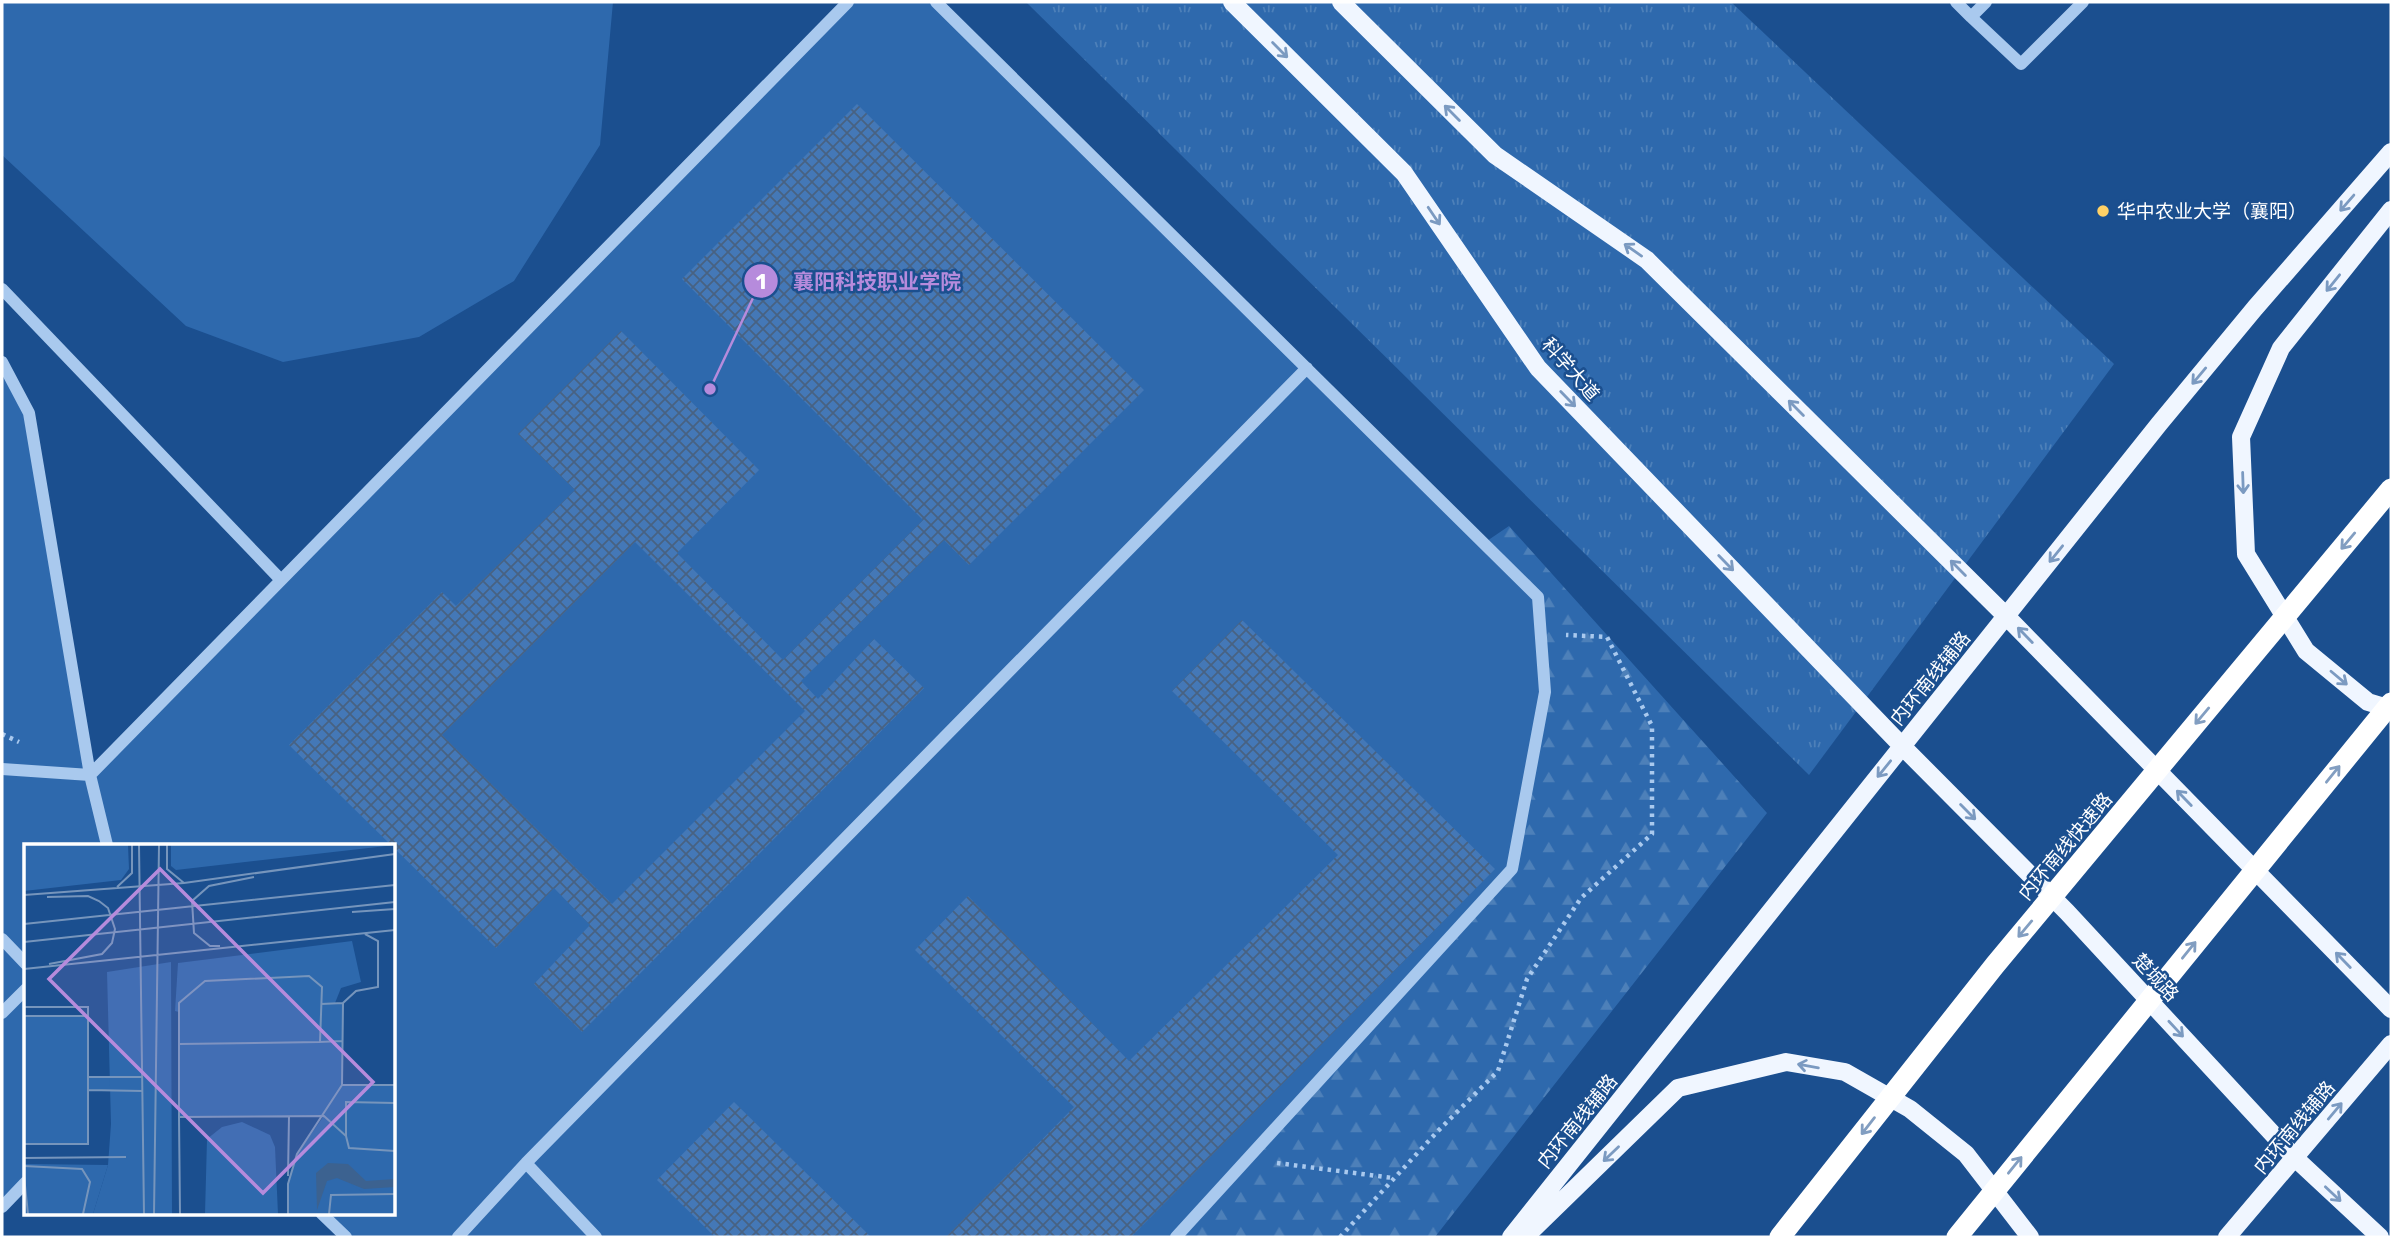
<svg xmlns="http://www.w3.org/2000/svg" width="2393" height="1239" viewBox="0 0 2393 1239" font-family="Rubik,'Noto Sans SC',sans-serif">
	<defs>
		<pattern id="forest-firs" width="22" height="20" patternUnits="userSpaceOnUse" patternTransform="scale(1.75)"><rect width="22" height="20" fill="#2e69ad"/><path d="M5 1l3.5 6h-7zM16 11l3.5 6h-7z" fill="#4d80b9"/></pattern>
		<pattern id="park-tufts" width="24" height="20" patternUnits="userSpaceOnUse" patternTransform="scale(1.75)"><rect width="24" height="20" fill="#2e69ad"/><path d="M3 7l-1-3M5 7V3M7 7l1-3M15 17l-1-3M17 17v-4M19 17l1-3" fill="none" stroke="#4d80b9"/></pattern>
		<pattern id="building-cross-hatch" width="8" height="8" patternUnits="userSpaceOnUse" patternTransform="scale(1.75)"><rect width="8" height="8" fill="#4478b7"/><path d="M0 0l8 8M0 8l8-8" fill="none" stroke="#486282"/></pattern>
	</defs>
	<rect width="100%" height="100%" fill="#1b4f8f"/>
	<!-- green -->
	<path fill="#2e69ad" d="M2,2H613L600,145L514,281L419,337L283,362L186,326L2,155Z
		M848,2H936L1538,597L1545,692L1512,869L1176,1237H346L321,1213H394V845H26V1182L2,1207V362L29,413L89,774Z"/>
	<!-- forest -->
	<path fill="url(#forest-firs)" d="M1509,526L1767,813L1435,1237H1176L1512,869L1545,692L1538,597L1484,543Z"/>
	<!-- park -->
	<path fill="url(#park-tufts)" d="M1026,2H1731L2114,364L1809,775Z"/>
	<!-- building -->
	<path fill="url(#building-cross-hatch)" fill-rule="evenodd" d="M857,104L1144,390L969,565L944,540L801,681L818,699L874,639L924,688L582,1032L534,984L590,925L554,888L496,948L289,745L442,592L456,606L575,490L518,434L621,331L759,470L677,553L783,660L923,520L682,279ZM635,542L805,711L612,904L442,735Z
		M1242,620L1495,869L1131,1237H946L1074,1107L915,950L968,896L1129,1061L1338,855L1172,691Z
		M734,1102L871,1237H715L657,1180Z"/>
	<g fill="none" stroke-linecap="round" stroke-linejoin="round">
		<!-- path -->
		<path stroke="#a9c9ee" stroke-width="4.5" stroke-dasharray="3.5 5" stroke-linecap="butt" d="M2,734L19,742
			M1277,1163L1393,1178
			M1340,1237L1437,1132L1498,1071L1527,979L1581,898L1652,834V726L1607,637L1566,635"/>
		<!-- minor -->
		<path stroke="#a9c9ee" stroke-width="12" d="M936,2L1538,597L1545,692L1512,869L1176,1237
			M1956,2L1971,17L1986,2
			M1971,17L2021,64L2083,2
			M2,289L281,580
			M2,362L29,413L90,775L107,845
			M2,769L90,775L848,2
			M2,939L26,964
			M2,1013L26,989
			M526,1163L1307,368
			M2,1207L26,1182
			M321,1213L346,1237
			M458,1237L526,1163L596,1237"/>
		<!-- major -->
		<path stroke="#f0f6ff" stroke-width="18" d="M1232,2L1404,173L1538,368L1902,746L2067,912L2295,1158L2380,1237
			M1341,2L1495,155L1647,260L2006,616L2391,1009
			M2391,210L2281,348L2241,437L2246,554L2306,651L2368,702L2391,709
			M1511,1237L2159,424L2255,308L2391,152
			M1525,1237L1678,1088L1786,1062L1845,1072L1910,1109L1966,1154L2030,1237
			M2227,1237L2391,1044"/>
		<!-- highway-bridge -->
		<path stroke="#fff" stroke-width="21" d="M1780,1237L1995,965L2391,489
			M1957,1237L2391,703"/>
	</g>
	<!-- one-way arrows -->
	<defs><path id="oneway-shaft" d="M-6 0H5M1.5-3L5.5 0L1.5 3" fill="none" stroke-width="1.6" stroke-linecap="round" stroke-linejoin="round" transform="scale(1.75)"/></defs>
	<g stroke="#7b9ac1">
		<use href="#oneway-shaft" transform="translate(1280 50) rotate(45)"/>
		<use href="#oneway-shaft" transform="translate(1452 113) rotate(-135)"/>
		<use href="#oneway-shaft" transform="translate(2347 203) rotate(131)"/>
		<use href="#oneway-shaft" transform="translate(1434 216) rotate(56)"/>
		<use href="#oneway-shaft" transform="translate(1633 250) rotate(-145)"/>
		<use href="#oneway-shaft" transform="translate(2333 283) rotate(129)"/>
		<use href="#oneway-shaft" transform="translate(2199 376) rotate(130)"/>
		<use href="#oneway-shaft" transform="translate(1568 399) rotate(46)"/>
		<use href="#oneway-shaft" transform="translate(1796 408) rotate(-135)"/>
		<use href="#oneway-shaft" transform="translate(2243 483) rotate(88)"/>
		<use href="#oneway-shaft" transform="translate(2056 554) rotate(129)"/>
		<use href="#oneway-shaft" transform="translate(1726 563) rotate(46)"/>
		<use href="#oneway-shaft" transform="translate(1958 568) rotate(-135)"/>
		<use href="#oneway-shaft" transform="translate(2025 635) rotate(-134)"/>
		<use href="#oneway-shaft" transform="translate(2339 678) rotate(40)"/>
		<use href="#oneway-shaft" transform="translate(1884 769) rotate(129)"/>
		<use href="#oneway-shaft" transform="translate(2184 798) rotate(-134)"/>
		<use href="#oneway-shaft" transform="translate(1968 812) rotate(45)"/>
		<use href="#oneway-shaft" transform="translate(2343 960) rotate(-134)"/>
		<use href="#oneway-shaft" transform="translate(2176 1029) rotate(47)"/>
		<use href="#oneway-shaft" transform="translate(1808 1066) rotate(-170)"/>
		<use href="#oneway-shaft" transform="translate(2335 1111) rotate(-50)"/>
		<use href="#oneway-shaft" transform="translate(1611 1154) rotate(136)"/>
		<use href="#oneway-shaft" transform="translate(2333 1194) rotate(43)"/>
	</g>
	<g stroke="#829ec1">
		<use href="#oneway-shaft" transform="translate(2348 541) rotate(130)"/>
		<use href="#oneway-shaft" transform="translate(2202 716) rotate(130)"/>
		<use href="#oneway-shaft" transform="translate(2333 774) rotate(-51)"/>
		<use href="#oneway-shaft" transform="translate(2025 929) rotate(130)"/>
		<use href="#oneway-shaft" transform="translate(2189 950) rotate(-51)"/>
		<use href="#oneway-shaft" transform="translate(1868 1126) rotate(128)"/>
		<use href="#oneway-shaft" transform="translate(2015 1165) rotate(-51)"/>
	</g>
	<!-- markers -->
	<circle fill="#ffd166" stroke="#1b4f8f" stroke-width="2.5" cx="2103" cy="211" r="7"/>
	<g text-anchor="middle" stroke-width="5" stroke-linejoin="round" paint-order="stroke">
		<!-- poi labels -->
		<g font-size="19" fill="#fff" stroke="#1b4f8f" text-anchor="start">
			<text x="2117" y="218">华中农业大学（襄阳）</text>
		</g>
		<!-- street labels -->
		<g font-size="19" fill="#fff" stroke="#1b4f8f">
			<text transform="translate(1571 369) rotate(49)" y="7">科学大道</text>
			<text transform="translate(1930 678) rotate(-51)" y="7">内环南线辅路</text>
			<text transform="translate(2065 846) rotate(-50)" y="7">内环南线快速路</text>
			<text transform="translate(2156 977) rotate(47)" y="7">楚城路</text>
			<text transform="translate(1577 1121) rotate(-51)" y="7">内环南线辅路</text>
			<text transform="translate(2294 1127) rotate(-50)" y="7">内环南线辅路</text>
		</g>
	</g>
	<!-- overview -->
	<g transform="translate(24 844)">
		<rect width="371" height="371" fill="#1b4f8f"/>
		<path d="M0,1H104L105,25L97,36L0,47ZM147,1H371L152,26L147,22ZM285,132L298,143L297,160L319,159L318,241H371V370H264V340L273,310L299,273H155V159L181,137ZM0,172H64V233H119V247H64V300H0ZM218,278L246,291L251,303L254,370H181L183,295L198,283ZM0,320L84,321L69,370H0Z" fill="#2e69ad"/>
		<path d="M328,97L337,138L317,144L311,159L297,160V143L285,132L182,137L155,159V168L151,167L154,119ZM313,334L324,338L341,350H299L303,337Z" fill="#2e69ad"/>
		<path d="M147,118L148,370H69L84,321L87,280L83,128Z" fill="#2e69ad"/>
		<path d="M304,319L324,320L342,337L371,335V343L340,345L313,334L303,337L293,366L292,329Z" fill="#3c6290"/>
		<path fill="none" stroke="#7695bc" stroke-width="2" d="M115,1L120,370M143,1V25L160,39M93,43L108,29V1M0,51L160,39L371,10M23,53L64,52L75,57L84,64L91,85L88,99L78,110L25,120M328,68L371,65M0,80L371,41M371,91V143M0,98L371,58M196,102H186L170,89L168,57L185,42L230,33M0,125L371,86M297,160L319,159M0,163H64V172M0,172H64V300H0M318,197L296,198L298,143L285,132L181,137L155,159V273L300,272L322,292L325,304L371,307M155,200L296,198M64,233H119M318,241H371M64,246L119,247M155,273L156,370M322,292V258L371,259M0,314L102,313M0,322L58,325L66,338L59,370M0,332L4,370M264,332L265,272M130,370L135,1M264,370V340L273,310L318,241L319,159L332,147L354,143V97L341,90M305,370L307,351L371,350"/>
		<path fill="#b68bdc" fill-opacity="0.15" stroke="#b68bdc" stroke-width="3.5" d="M136,25L349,238L239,349L25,135Z"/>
		<rect width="371" height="371" fill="none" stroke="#fff" stroke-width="3.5"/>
	</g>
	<!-- callouts -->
	<path fill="none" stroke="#b68bdc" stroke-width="2.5" d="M710 389L761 281"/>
	<g fill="#b68bdc" stroke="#1b4f8f" stroke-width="2.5">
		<circle cx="710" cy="389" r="7"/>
		<circle cx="761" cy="281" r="18"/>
	</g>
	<g font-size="21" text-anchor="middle" font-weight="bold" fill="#fff">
		<text x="761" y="289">1</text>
	</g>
	<g font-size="21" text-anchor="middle" font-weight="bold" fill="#b68bdc" stroke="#1b4f8f" stroke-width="5" stroke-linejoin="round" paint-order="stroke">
		<text x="877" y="289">襄阳科技职业学院</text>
	</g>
	<!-- border -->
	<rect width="2393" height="1239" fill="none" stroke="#ffffff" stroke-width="7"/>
</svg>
